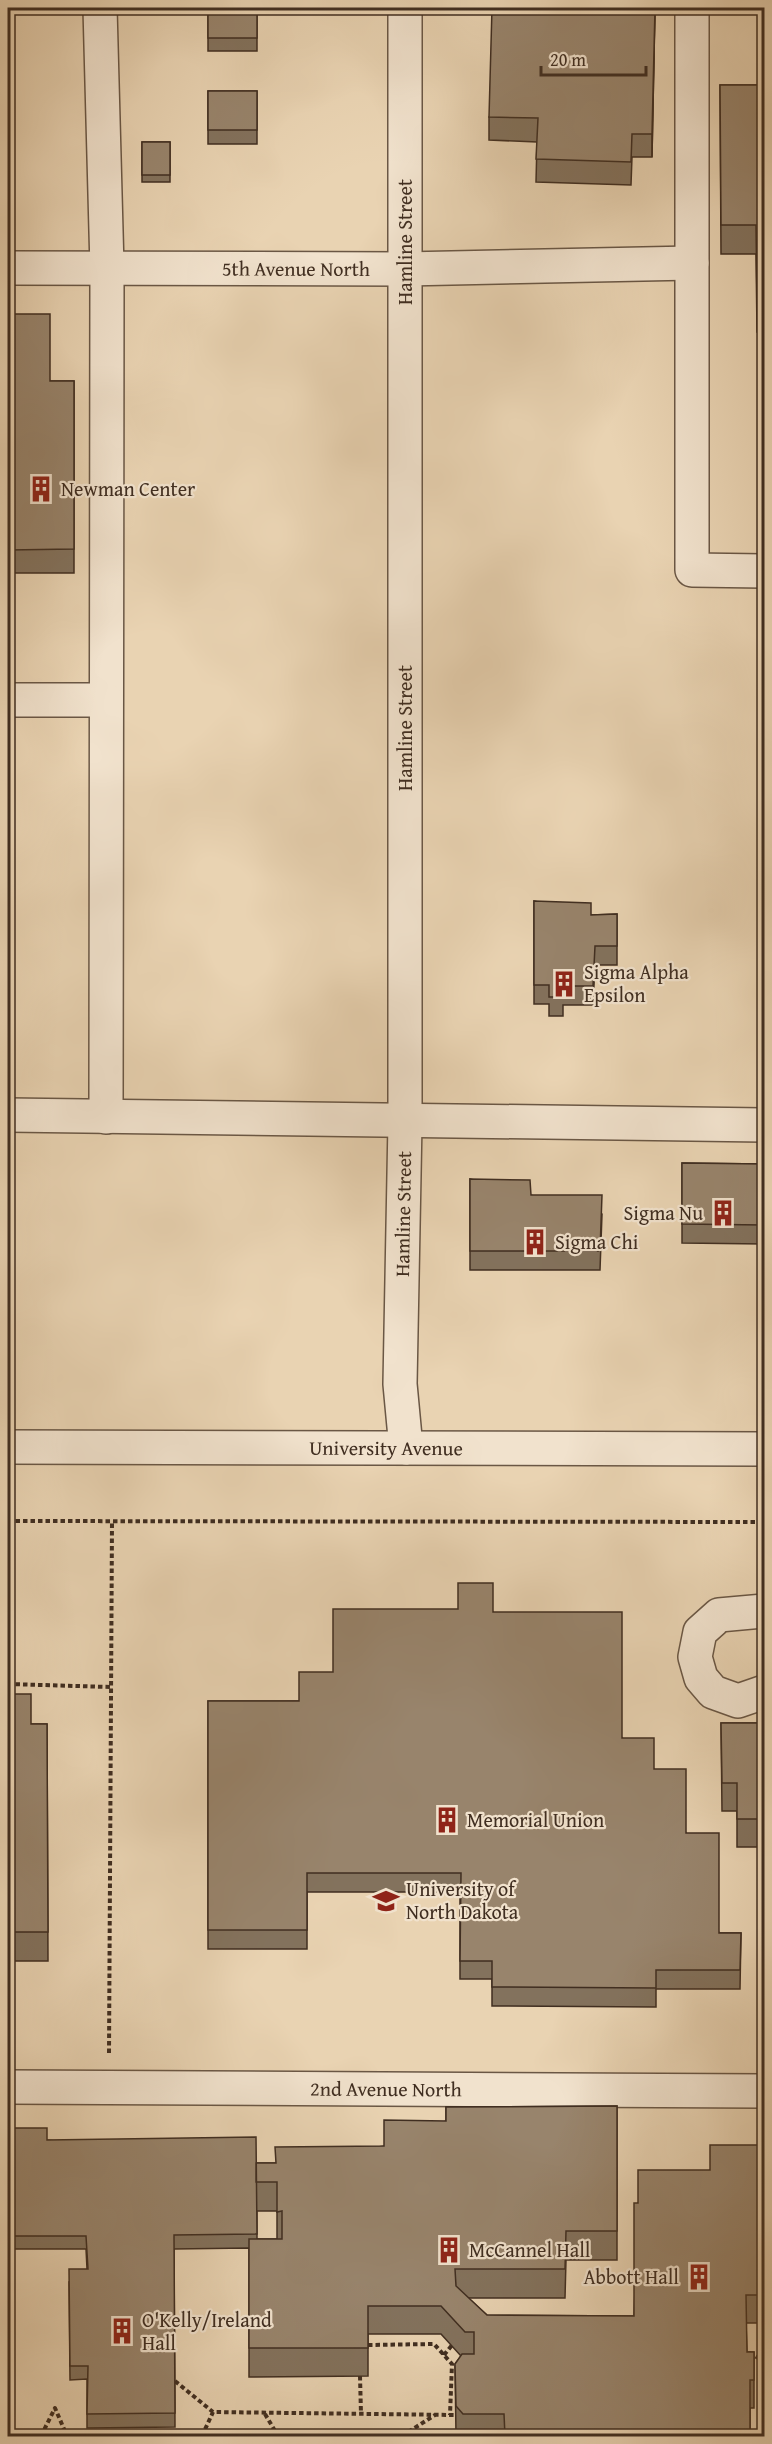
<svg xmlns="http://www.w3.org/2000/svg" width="772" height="2444" viewBox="0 0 772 2444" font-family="'Gentium Book Plus',serif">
	<rect width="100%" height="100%" fill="#e9d3b2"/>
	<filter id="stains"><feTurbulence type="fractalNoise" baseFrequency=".00333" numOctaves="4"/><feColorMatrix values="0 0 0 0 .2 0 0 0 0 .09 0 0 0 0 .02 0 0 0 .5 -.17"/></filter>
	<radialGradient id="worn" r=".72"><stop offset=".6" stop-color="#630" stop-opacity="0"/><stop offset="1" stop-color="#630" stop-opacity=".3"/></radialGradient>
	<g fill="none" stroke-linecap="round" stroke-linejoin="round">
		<!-- minor casing -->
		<g stroke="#6a5745" stroke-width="36">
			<g id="minor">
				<path d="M100,8L107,268L106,1117"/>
				<path d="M405,8V1122L400,1384L406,1448"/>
				<path d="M692,8V570L764,571"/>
				<path id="s1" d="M8,268L405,269L692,263"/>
				<path d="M8,700H106"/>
				<path d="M8,1115L764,1125"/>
				<path id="s2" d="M8,1447L764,1449"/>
				<path d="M764,1611L719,1615L700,1632L695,1657L701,1678L713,1692L738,1701L764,1692"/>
				<path id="s3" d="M8,2087L764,2091"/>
			</g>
		</g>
		<!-- path -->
		<path stroke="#402e21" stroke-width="4" stroke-dasharray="4.5 3" stroke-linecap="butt" d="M8,1521L764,1522
			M8,1684L110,1687
			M109,2053L112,1522
			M368,2345L434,2344L452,2364L450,2415
			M749,2353L764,2361
			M444,2355L452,2345
			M360,2376L361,2414
			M175,2381L213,2412
			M265,2414L278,2436
			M41,2436L55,2408L67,2436
			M202,2436L213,2412L455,2415
			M402,2436L435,2415"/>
		<!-- minor -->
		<use href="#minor" stroke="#f1e2cd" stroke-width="33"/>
	</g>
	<!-- wall -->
	<path fill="#83725d" stroke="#402e21" stroke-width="1.5" fill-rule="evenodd" d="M208,8H257V51H208Z
		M655,8L652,157H632L631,185L536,182L537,142L489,140V117Z
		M720,85H765V332H757L756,254H721Z
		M208,91H257V144H208Z
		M142,142H170V182H142Z
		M8,314L50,381H74V573H8Z
		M534,901L591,915L617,914V965H595L593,1005H563V1016H549V1004H534Z
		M682,1163L765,1164V1244L682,1243Z
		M470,1179L602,1214L600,1270H470Z
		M493,1612L654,1769L686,1833L719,1933H741L740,1989H656V2007L492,2006V1979H460V1892H307V1949H208V1701H299Z
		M8,1694L31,1724H47L48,1961H8Z
		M765,1704V1847H737V1811H722L721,1723H759Z
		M617,2106V2260H566L565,2298H468L487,2315L634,2316L638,2203L765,2145V2323H746L747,2352H754V2408H750V2436H457L456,2435L455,2364L461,2356L441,2334H368V2376L249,2377V2248L174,2249L175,2427L87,2428V2379L70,2380L69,2282L87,2269L86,2249H8V2128L47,2140L257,2163H275L384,2146L446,2121V2107ZM257,2211H277V2239H257Z"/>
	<!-- shaded-wall -->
	<path fill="#6a5c4c" stroke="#402e21" stroke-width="1.5" d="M655,8L652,157V134Z"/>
	<!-- building -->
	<path fill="#98846c" stroke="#402e21" stroke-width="1.5" d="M208,8H257V38H208Z
		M492,8H655L652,134H632L631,162L536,159L538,118L489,117Z
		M720,85H765V304H757L756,225H721Z
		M208,91H257V130H208Z
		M142,142H170V175H142Z
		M8,314H50V381H74V549L8,550Z
		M534,901L591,903V915L617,914V946H595L593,986H563V997H549V985H534Z
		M682,1163L765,1164V1225L682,1224Z
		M470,1179L530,1180L531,1195H602L600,1251H470Z
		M458,1583H493V1612H622V1738H654V1769H686V1833H719V1933H741L740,1970H656V1988L492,1987V1961H460L461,1873H307V1930H208V1701H299V1672H333V1609H458Z
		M8,1694H31V1724H47L48,1932H8Z
		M759,1704H765V1819H737V1783H722L721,1723H759Z
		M617,2106V2231H566L565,2269H455L456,2286L487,2315L634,2316V2203H638V2170H710V2145H765V2295H746L747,2352H754V2380H750V2436H505L504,2414H463L456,2406L455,2364L462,2354H474V2332H465L441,2306H368V2348H249V2239H282V2211L277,2212V2182H256V2163H276L275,2147L384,2146V2120L446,2121V2107Z
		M8,2128H47V2140L256,2137L257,2234L174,2235L175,2413L87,2414L88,2366H70L69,2269H88L86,2236H8Z"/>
	<!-- icons -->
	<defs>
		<g id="building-bare" transform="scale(2.07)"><path d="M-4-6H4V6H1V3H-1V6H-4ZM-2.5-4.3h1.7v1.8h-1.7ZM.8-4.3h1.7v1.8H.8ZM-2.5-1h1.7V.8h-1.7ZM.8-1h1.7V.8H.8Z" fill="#8f2418" stroke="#f1e2cd" stroke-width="2.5" paint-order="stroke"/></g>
		<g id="university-bare" transform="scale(2.07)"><path d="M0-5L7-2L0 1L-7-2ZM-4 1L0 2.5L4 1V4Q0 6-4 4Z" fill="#8f2418" stroke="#f1e2cd" stroke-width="2.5" paint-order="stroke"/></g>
	</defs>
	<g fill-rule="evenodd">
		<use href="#building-bare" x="41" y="489"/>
		<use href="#building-bare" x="564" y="984"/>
		<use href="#building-bare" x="723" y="1213"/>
		<use href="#building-bare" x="535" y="1242"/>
		<use href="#building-bare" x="447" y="1820"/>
		<use href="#university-bare" x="386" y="1901"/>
		<use href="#building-bare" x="449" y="2250"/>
		<use href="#building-bare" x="699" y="2277"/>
		<use href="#building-bare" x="122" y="2331"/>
	</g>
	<g text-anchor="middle" stroke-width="4.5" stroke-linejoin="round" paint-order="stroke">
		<!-- street labels -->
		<g font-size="20" fill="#402e21" stroke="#f1e2cd">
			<text transform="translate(405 242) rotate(-90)" y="7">Hamline Street</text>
			<text dy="7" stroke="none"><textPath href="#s1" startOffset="288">5th Avenue North</textPath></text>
			<text transform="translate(405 728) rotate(-90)" y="7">Hamline Street</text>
			<text transform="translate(403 1214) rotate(-89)" y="7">Hamline Street</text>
			<text dy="7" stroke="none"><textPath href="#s2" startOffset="378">University Avenue</textPath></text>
			<text dy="7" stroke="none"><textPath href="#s3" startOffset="378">2nd Avenue North</textPath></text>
		</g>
		<!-- poi labels -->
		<g font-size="20" fill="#402e21" stroke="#f1e2cd" text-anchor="start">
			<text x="61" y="496">Newman Center</text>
			<text x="584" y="979">Sigma Alpha<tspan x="584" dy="23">Epsilon</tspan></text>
			<text x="703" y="1220" text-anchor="end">Sigma Nu</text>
			<text x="555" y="1249">Sigma Chi</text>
			<text x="467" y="1827">Memorial Union</text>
			<text x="406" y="1896">University of<tspan x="406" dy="23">North Dakota</tspan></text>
			<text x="469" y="2257">McCannel Hall</text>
			<text x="679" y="2284" text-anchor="end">Abbott Hall</text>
			<text x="142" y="2327">O'Kelly/Ireland<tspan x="142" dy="23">Hall</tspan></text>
		</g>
	</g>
	<!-- margin -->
	<rect width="772" height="2444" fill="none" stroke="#e9d3b2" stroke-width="30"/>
	<rect x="9" y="9" width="754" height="2426" fill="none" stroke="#402e21" stroke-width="3"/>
	<rect x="15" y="15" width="742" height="2414" fill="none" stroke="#402e21" stroke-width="1.5"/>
	<!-- scale -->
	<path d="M541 66v9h105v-9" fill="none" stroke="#402e21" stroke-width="3"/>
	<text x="550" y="66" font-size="18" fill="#402e21" stroke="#f1e2cd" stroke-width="4.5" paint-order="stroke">20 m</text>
	<rect width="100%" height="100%" filter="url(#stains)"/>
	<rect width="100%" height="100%" fill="url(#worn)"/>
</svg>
